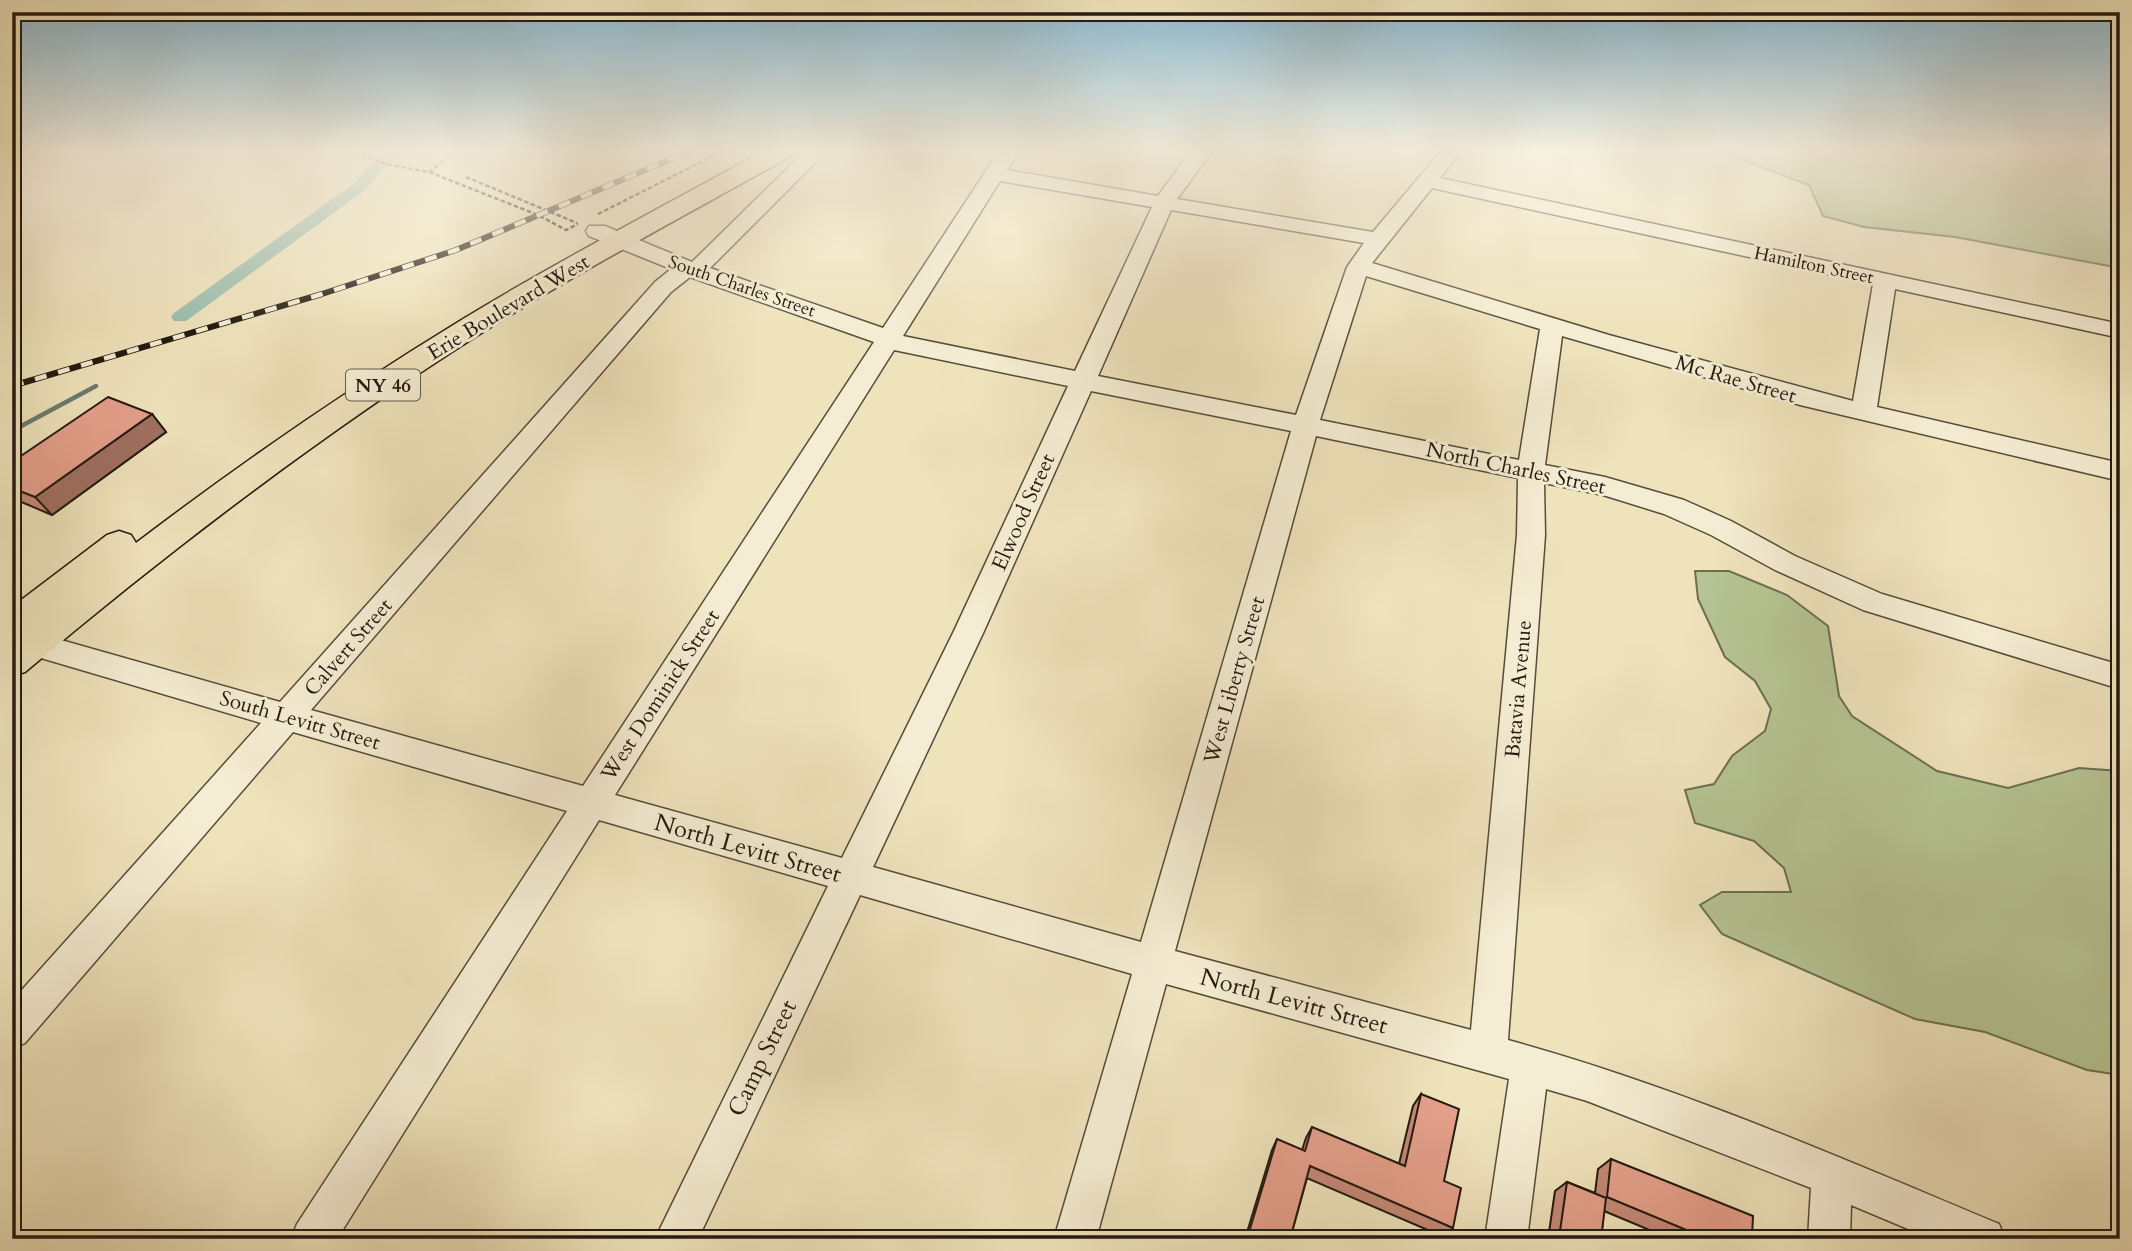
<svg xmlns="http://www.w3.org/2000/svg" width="2132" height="1251" viewBox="0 0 2132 1251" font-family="Cardo,serif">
	<rect width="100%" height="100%" fill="#efe3bc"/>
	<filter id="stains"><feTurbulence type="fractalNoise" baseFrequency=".00286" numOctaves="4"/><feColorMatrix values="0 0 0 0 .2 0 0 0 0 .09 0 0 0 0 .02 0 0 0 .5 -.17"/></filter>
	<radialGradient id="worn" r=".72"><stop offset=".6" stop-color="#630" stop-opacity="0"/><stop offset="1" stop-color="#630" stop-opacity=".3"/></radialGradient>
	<!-- green -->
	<path fill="#b6c493" stroke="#6c6f52" stroke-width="2" d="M1732,151H2120V268L1955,237L1864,227L1823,216L1809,185L1739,159Z
		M1695,571H1729L1787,595L1828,626L1839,696L1852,716L1937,771L2008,788L2079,768L2120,771V1075L2087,1070L1985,1032L1915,1019L1722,934L1700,905L1722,892H1791L1784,868L1754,841L1695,823L1685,790L1714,784L1732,756L1765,731L1771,709L1755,681L1725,657L1698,599Z"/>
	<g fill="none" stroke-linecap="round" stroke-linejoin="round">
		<!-- stream-far1 -->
		<path stroke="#6a7c6f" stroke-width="4.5" d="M12,431L96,386"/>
		<!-- stream -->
		<path stroke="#6a7c6f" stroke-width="6" d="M12,431L15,429"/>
		<!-- canal -->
		<path fill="#9abeae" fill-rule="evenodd" d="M391,151H409L381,172L365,190L186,321H174L171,317L174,313L353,184L369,166Z"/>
		<!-- minor casing -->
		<g stroke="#564c3b" stroke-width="3">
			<path id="minor" d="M805,151H827L710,268L883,328L999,151H1019L1007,170L1158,196L1191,151H1212L1177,199L1373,232L1441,151H1462L1440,178L2120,324V338L1895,289L1877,407L2120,463V481L1800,405L1562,336L1545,465L1605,477L1684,500L1731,521L1795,556L1882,594L2120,665V689L1863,610L1775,570L1711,535L1664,514L1603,495L1544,483L1545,535L1508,1040C1677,1086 1838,1157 1999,1224L2005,1239H1932L1851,1205L1850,1239H1808L1811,1188L1587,1101L1546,1089L1527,1239H1485L1509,1079L1166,984L1096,1239H1054L1132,974L860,895L698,1239H655L828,886L599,820L337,1239H291L297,1224L567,811L293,732L25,1043L12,1049V1001L261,723L41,658L12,643V621L27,623L61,640L280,702L655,282L671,269L589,236L586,231L589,226H605L692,262ZM1000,181L1152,207L1075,371L903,336ZM1432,188L1873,284L1853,401L1609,335L1372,263ZM1171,210L1364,243L1347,267L1296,415L1098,376ZM1366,276L1540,329L1519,460L1320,420ZM690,277L874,342L583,786L311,710L671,292ZM894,350L1068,386L954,631L842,858L615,795ZM1091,391L1291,431L1141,942L873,867L984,631ZM1316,436L1518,478L1517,535L1471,1030L1175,951Z"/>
		</g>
		<!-- major casing -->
		<g stroke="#231a10" stroke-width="3">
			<path id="major" d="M763,151H794L791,156C688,214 583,269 483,332C322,434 171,549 25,672L12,676V607L107,535L119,531L131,535L136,543C241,463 350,388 463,319C561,259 663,207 763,151Z"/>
		</g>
		<!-- path -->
		<path stroke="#231a10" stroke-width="2.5" stroke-dasharray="4.5 2.5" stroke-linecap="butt" d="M348,151L390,165L429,172L538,215L566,230L578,224
			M429,172L455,151
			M466,177L577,223
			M598,214L723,151"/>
		<!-- minor -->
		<use href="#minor" fill="#f5edd3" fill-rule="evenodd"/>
		<!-- major -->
		<use href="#major" fill="#efe3bc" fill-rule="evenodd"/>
		<!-- rail casing -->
		<g stroke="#231a10" stroke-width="6">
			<path id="rail" d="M12,386L322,294L456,250L690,151"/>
		</g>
		<!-- rail -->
		<use href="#rail" stroke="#f5edd3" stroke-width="4.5" stroke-dasharray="12" stroke-linecap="butt"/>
	</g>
	<!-- wall -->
	<path fill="#c48977" stroke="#231a10" stroke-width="2" d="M152,414L166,432L52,515L12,498V462Z
		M1421,1094L1444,1181L1453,1228L1444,1237L1307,1178L1290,1239H1245L1272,1150L1277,1139L1302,1150L1306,1138L1312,1127L1399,1164L1413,1106Z
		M1611,1159L1752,1237L1755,1239H1671L1604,1211L1601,1239H1548L1555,1191L1567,1182L1595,1193L1598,1169Z"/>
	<!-- shaded-wall -->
	<path fill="#a06f61" stroke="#231a10" stroke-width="2" d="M152,414L166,432L52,515L35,497Z"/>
	<!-- building -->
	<path fill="#e49f8a" stroke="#231a10" stroke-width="2" d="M108,397L152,414L35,497L12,488V462Z
		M1421,1094L1459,1109L1444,1181L1461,1188L1453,1228L1310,1166L1290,1239H1247L1277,1139L1305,1151L1312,1127L1405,1166Z
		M1611,1159L1753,1216L1752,1237L1755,1239H1708L1607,1197Z
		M1567,1182L1606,1198L1601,1239H1577L1560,1231Z"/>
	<!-- sky -->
	<linearGradient id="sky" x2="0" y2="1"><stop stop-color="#89b8d1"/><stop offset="0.46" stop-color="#f8f2e1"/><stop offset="1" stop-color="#f8f2e1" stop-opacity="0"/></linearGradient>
	<rect width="2132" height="327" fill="url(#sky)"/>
	<g text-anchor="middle" stroke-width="6" stroke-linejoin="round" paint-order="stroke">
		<!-- far-street labels -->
		<g font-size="18" fill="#231a10" stroke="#f5edd3">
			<text transform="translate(1814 265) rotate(12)" y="6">Hamilton Street</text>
			<text transform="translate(742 286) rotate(19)" y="6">South Charles Street</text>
		</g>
		<!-- shield labels -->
		<rect fill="#f5edd3" stroke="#62594a" stroke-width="2" x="346" y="369.5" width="74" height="31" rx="5"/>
		<g font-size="19" font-weight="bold" fill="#231a10">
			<text x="383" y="392">NY 46</text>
		</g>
		<!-- street labels -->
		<g font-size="21" fill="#231a10" stroke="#f5edd3">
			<text transform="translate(508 307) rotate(-31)" y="7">Erie Boulevard West</text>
			<text transform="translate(1736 379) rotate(16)" y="7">Mc Rae Street</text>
			<text transform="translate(1516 468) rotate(12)" y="7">North Charles Street</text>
			<text transform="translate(1023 512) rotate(-66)" y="7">Elwood Street</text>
			<text transform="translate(348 647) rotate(-49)" y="7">Calvert Street</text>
			<text transform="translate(1234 680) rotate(-74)" y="7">West Liberty Street</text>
			<text transform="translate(1518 689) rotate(-85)" y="7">Batavia Avenue</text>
			<text transform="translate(660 695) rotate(-57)" y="7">West Dominick Street</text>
			<text transform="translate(300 720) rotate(16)" y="7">South Levitt Street</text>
		</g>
		<!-- near-street labels -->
		<g font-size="24" fill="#231a10" stroke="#f5edd3">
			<text transform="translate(748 848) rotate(16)" y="8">North Levitt Street</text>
			<text transform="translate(1294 1001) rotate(15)" y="8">North Levitt Street</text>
			<text transform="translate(762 1058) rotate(-64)" y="8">Camp Street</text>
		</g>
	</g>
	<!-- margin -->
	<rect width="2132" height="1251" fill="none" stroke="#efe3bc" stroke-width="42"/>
	<rect x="14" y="14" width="2104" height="1223" fill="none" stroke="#231a10" stroke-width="3.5"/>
	<rect x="21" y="21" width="2090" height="1209" fill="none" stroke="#231a10" stroke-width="2"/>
	<rect width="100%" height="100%" filter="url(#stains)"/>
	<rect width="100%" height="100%" fill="url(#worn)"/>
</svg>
